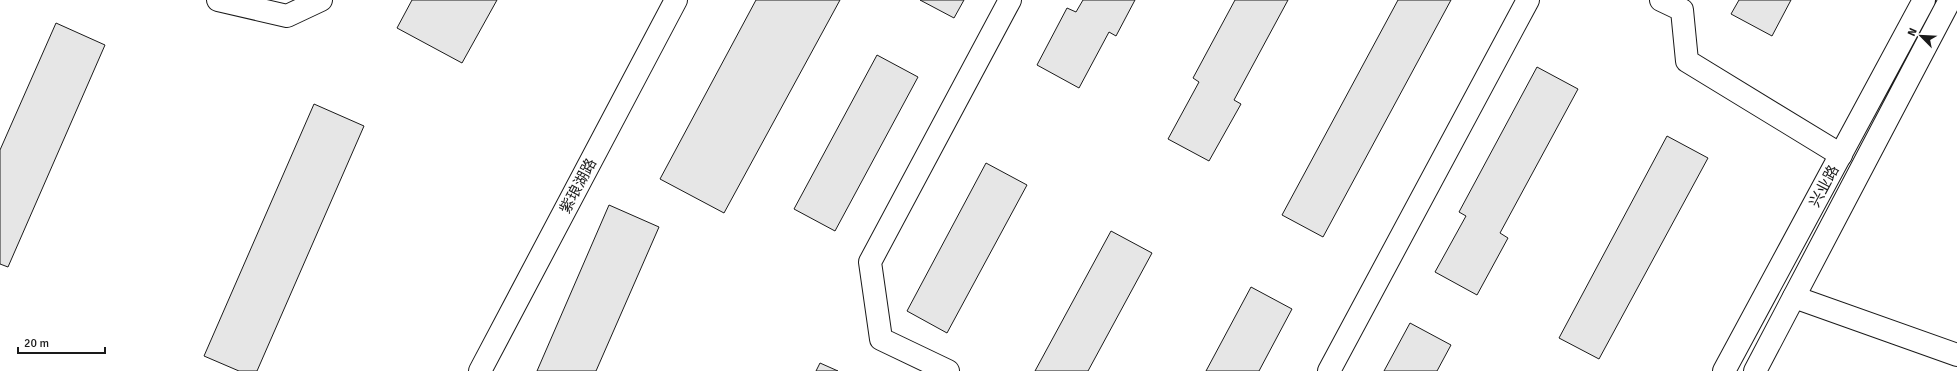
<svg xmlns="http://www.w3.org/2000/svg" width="1957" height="371" viewBox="0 0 1957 371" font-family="Signika,'Noto Sans SC',sans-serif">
	<rect width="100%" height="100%" fill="#fff"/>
	<!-- building -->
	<path fill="#e6e6e6" stroke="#1a1a1a" d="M412,0H497L462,63L397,28Z
		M756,0H840L724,213L660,179Z
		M920,0H964L954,18Z
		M1083,0H1135L1116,36L1109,32L1079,88L1037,65L1067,8L1076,12Z
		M1235,0H1288L1234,100L1241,104L1209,161L1168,139L1199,82L1193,78Z
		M1398,0H1451L1323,237L1282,215Z
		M1739,0H1791L1772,36L1731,14Z
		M56,23L105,45L8,267L0,264V150Z
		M877,55L918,77L835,231L794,209Z
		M1537,67L1578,89L1500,233L1508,238L1477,295L1435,272L1466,216L1459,212Z
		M314,104L364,126L257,371H239L204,356Z
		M1667,136L1708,158L1599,359L1559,338Z
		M986,163L1027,185L947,333L907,311Z
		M609,205L659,227L596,371H537Z
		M1111,231L1152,253L1088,371H1035Z
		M1251,287L1292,309L1259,371H1206Z
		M1410,323L1451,345L1437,371H1384Z
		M820,363L838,371H816Z"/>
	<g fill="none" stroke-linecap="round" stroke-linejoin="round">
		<!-- minor casing -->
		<g stroke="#1a1a1a" stroke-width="24">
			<path id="minor" d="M218,0L287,16L321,0
				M1661,0L1682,10L1687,61L1841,155
				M1794,297L1957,355
				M948,371L881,339L870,262L1010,0
				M1329,371L1528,0"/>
		</g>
		<!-- tertiary casing -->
		<g stroke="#1a1a1a" stroke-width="24">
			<path id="tertiary" d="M480,371L676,0
				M1724,371L1924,0
				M1755,371L1950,0"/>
		</g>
		<!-- minor -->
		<use href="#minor" stroke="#fff" stroke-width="22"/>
		<!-- tertiary -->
		<use href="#tertiary" stroke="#fff" stroke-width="22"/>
	</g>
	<g text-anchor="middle" stroke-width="3" stroke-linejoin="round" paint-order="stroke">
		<!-- street labels -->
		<g font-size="15" fill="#1a1a1a" stroke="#fff">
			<text transform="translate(578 186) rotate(-62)" y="5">紫琅湖路</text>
			<text transform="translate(1824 186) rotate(-62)" y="5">兴业路</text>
		</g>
	</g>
	<!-- north arrow -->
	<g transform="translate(1921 36) rotate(294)" stroke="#ffffff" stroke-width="3" paint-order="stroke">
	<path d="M0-3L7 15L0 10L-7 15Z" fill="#1a1a1a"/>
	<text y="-6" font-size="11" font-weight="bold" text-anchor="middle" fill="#1a1a1a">N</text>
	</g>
	<!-- scale -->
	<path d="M18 347v6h87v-6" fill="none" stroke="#1a1a1a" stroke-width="2"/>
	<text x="24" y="347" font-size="12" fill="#1a1a1a" stroke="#ffffff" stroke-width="3" paint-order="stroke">20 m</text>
</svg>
